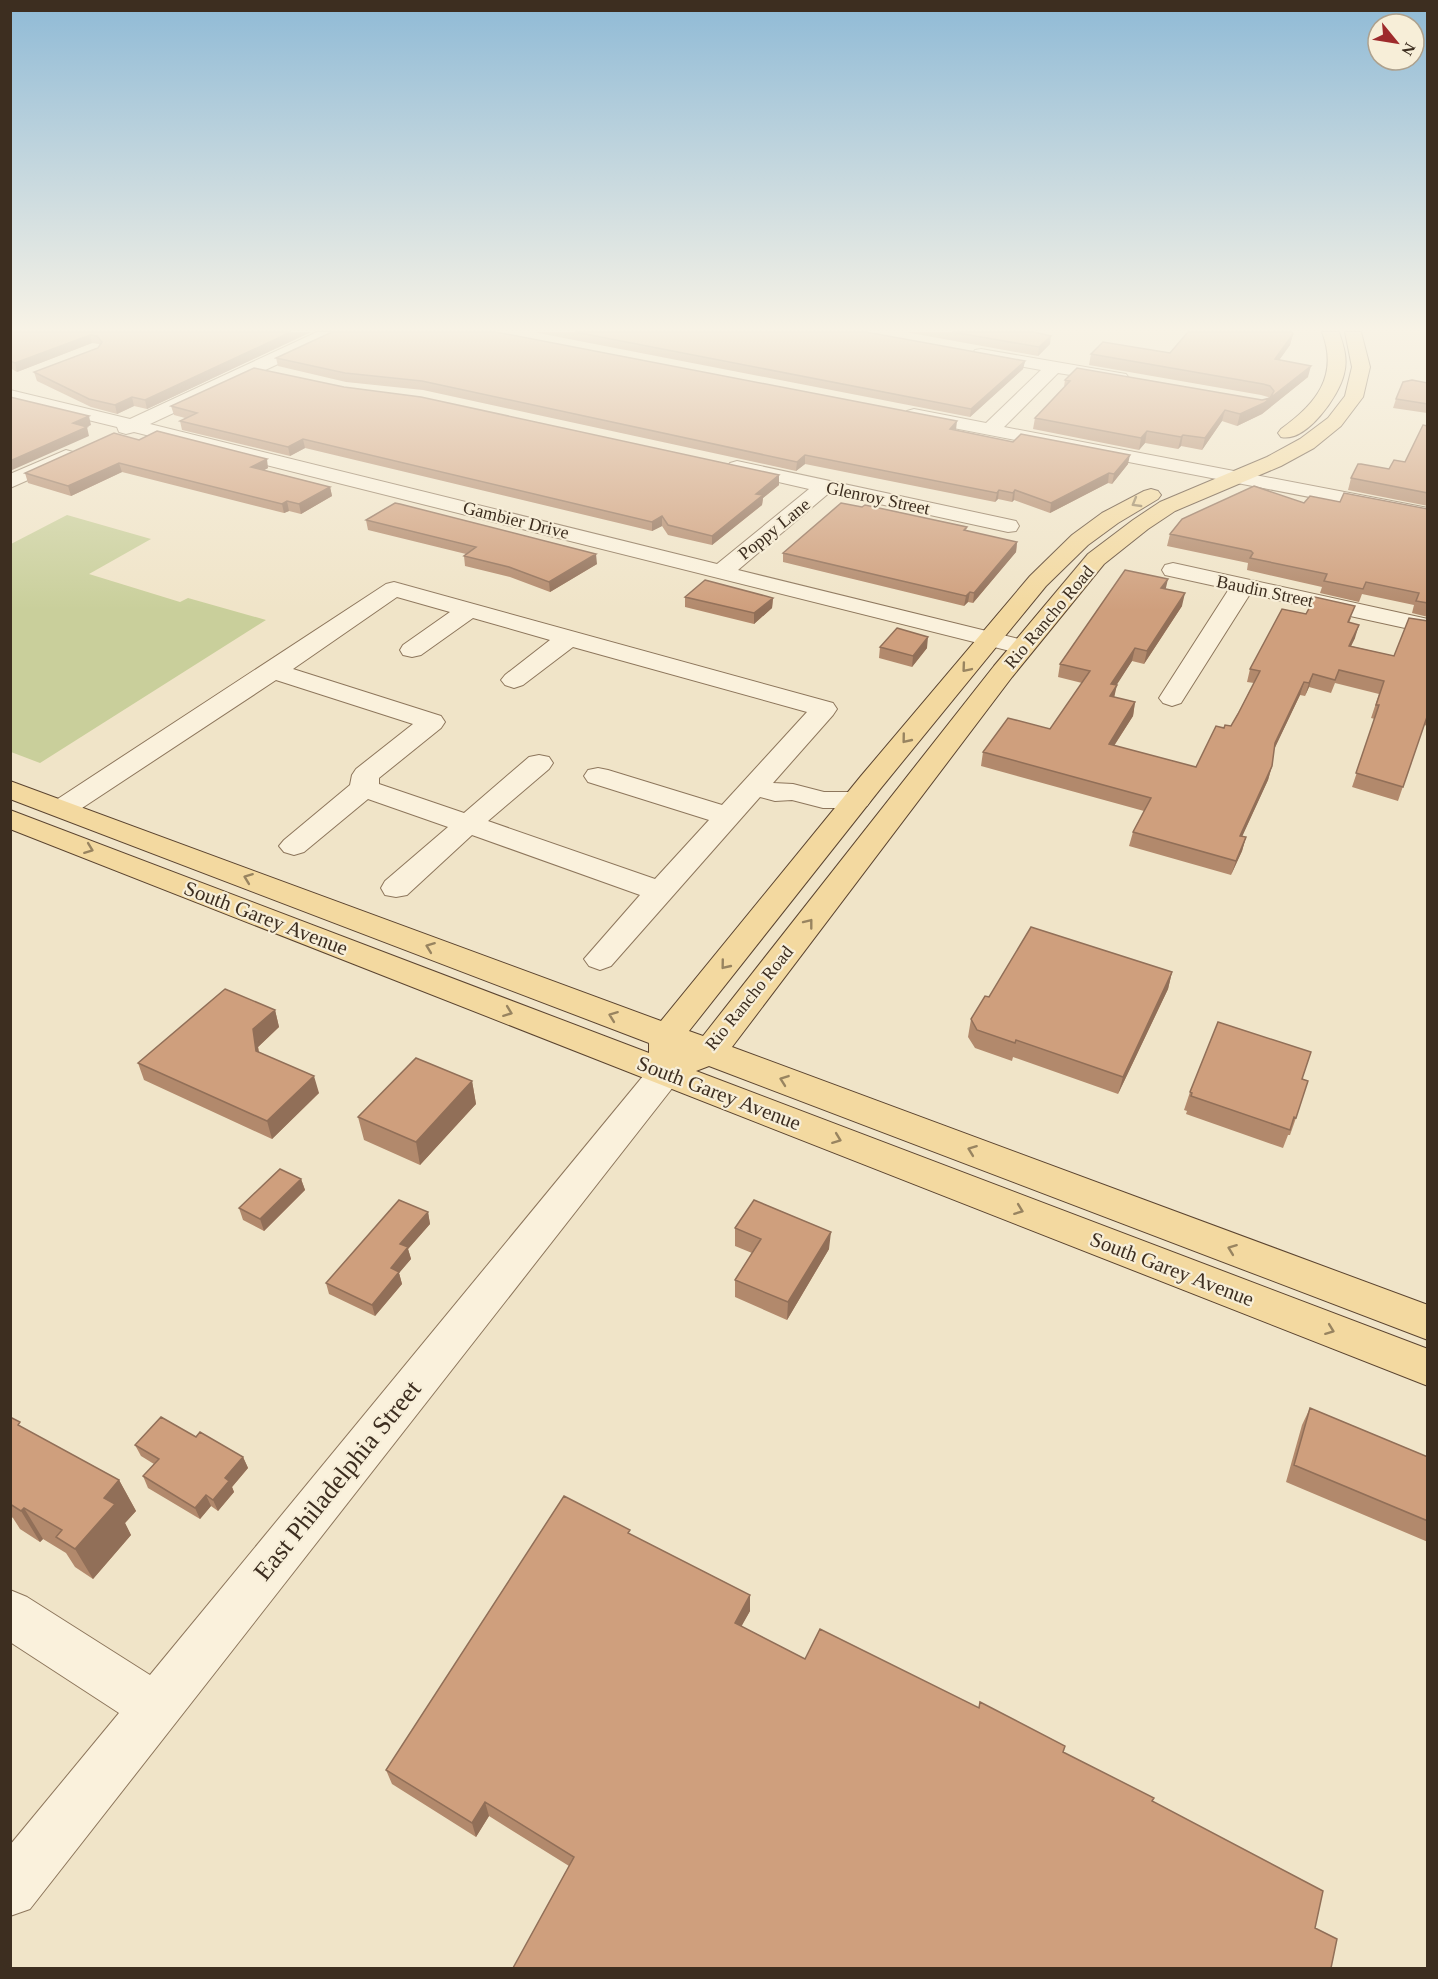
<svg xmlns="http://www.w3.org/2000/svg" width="1438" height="1979" viewBox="0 0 1438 1979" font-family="Georgia,serif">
	<rect width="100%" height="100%" fill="#f0e4c8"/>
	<!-- green -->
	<path fill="#c9cf9b" d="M67,515L151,539L89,574L180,602L188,598L266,620L40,763L11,752V544Z"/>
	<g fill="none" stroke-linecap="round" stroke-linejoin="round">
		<!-- minor casing -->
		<g stroke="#8d765c" stroke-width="2">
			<path id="minor" d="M317,332H340L338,336L150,424L717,564L809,489L730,471L727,467L730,463L737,461L1016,521L1019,526L1016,531L1008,532L829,493L738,570L1031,642L1034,647L1031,652L1022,654L134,432L126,434L119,432L117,427L10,401V390L130,419Z
				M981,349L1120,373L1126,374L1129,378L1126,382L1120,383L1058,373L1004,427L1428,508V520L907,419L905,415L907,411L914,409L986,423L1041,370L975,358L972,354L975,350Z
				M66,450L73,452L76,456L73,460L10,488V474Z
				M1173,563L1428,619V633L1250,594L1181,703L1172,706L1163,703L1159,698L1229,589L1165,575L1162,570L1165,565Z
				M394,582L833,703L837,709L833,715L773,783L793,784L824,792H857L867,794L871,800L867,806L857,808H823L792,800L775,801L760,797L611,966L600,970L589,966L584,959L640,895L472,835L407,895L396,897L385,895L381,888L385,881L448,827L368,799L304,852L294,855L284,852L279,846L284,840L350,785L352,775L356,769L413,724L276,680L73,814L63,817L53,814L49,808L53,802L386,584ZM397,597L450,612L403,645L400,650L403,655L412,657L421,655L473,618L550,640L505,675L501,680L505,685L514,688L523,685L573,647L807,712L722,805L608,770L598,768L588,770L584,776L588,782L709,820L655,879L488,821L549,769L553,763L549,757L539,755L529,757L464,813L379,784V778L441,728L445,722L441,716L293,669Z
				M665,1061L677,1064L683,1073L677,1082L30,1909L10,1916V1845L119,1713L10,1642V1590L27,1597L150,1675L653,1064Z"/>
		</g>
		<!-- major casing -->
		<g stroke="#5b4430" stroke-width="2">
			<path id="major" d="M1322,332H1339C1344,347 1348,359 1344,374C1339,396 1306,443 1281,437L1278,433L1281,429C1316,404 1339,376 1322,332Z
				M1345,332H1361L1370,367L1363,397L1341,426L1314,448L1281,466L1175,511L1148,529L1104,564L1012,677L732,1047L1428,1305V1340L709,1066L696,1071L1428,1349V1386L10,829V810L649,1053V1043L10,799V781L661,1021L861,776L1030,576L1072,535L1102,513L1144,491L1151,489L1158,491L1161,495L1158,499L1118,523L1088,545L1046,586L881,788L689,1031L703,1036L994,666L1088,554L1133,520L1160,502L1267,457L1300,439L1328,418L1345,396L1352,367Z"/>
		</g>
		<!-- minor -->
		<use href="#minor" fill="#faf1dc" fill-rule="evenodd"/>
		<!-- major -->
		<use href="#major" fill="#f3d9a0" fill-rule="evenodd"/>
	</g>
	<!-- wall -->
	<path fill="#b2896c" d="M10,332H311L147,409L134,406L117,414L91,407L37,381L34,372L98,348L100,345L99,344L92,343L17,372L10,368Z
		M533,332H866L1025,361L1023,369L970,417Z
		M905,332H1035L1050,344L1038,356Z
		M1293,334L1290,345L1279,360L1308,377L1262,414L1237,426L1222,421L1202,450L1181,446L1178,449L1145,443L1139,450L1033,429L1035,418L1064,387L1065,380L1262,400L1269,398L1268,397L1261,395L1089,365L1091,354L1170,353Z
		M276,358L956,431L1128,464L1112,484L1108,483L1050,513L1014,500L1012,502L998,499L995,502L805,464L796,471L423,390L346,382L278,366Z
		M1428,383L1427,413L1393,408L1396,399Z
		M344,387L779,475V485L763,498L762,505L712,545L668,535L662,526L652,531L305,448L290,456L182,430L180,421L185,418L174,415L171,406Z
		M1428,426V506L1348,490L1351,478L1389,469L1405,462Z
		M139,440L268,468L264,470L330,487L332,496L301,514L289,511L284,513L122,472L71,496L28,483L25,473Z
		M1340,502L1428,509V617L1412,613L1414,605L1362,594L1359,602L1320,593L1322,587L1247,570L1248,563L1167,546L1170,534L1304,503Z
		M862,507L967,527L966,531L1017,542L1016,552L973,603L968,602L964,606L783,562V553Z
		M366,520L597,564L550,592L510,577L465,566L464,556L466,554L368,530Z
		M1165,589L1182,606L1144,664L1132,661L1116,685L1114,697L1135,702L1133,716L1114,746L1196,767L1224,728L1231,726L1254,683L1247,682L1250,669L1306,614L1351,618L1349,623L1355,638L1351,646L1394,656L1428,621V726L1424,725L1398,801L1352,787L1375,719L1371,718L1379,694L1335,683L1331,693L1309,687L1305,696L1300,695L1274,749L1272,766L1268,780L1242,836L1246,837L1242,851L1231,875L1129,846L1133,832L1144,811L981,766L983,752L1050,729L1082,683L1058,677L1060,664Z
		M685,597L773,598L772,608L754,624L685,607Z
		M880,647L927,648L912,667L879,658Z
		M1172,972L1168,989L1118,1094L1013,1057L1012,1061L975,1048L968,1037L971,1019L989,997Z
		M275,1010L279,1027L258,1047L259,1052L319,1093L272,1139L144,1080L138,1063Z
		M1302,1079L1296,1118L1290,1135H1288L1283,1148L1186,1114L1187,1111L1184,1110L1190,1092Z
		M472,1081L476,1104L420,1165L364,1140L358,1117Z
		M301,1179L305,1190L264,1231L243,1220L239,1208Z
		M428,1212L430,1224L408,1249L411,1259L399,1273L402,1284L375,1316L329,1294L326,1283Z
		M735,1228L829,1249L787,1320L735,1297V1280L752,1253L735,1246Z
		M1310,1408L1428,1457V1542L1286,1482L1302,1425Z
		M10,1417L23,1428L119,1480L136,1511L125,1523L131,1535L93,1579L75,1567L66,1553L43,1539L40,1542L20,1529L13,1518L10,1516Z
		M196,1437L243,1457L248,1468L232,1487L234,1492L218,1511L211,1506L200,1519L148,1488L143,1476L154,1464L141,1456L135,1445Z
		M630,1534L750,1595V1611L741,1626L805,1659L979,1708L1065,1746L569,1866L489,1816L476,1837L392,1784L386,1770Z"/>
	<!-- shaded-wall -->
	<path fill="#916f58" d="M291,332H311L147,409L145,400Z
		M1293,334L1290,345L1272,370L1275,359Z
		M90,335L92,343L17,372L15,363Z
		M1051,336L1050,344L1038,356L1039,347Z
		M1025,361L1023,369L970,417L971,409Z
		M1311,366L1308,377L1262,414L1237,426L1240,414L1264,403Z
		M132,397L134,406L117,414L115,405Z
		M1225,410L1222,421L1202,450L1205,438Z
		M89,416L91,425L87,427L89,436L10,471V461L73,423Z
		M957,421L956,430L950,429Z
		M1147,431L1145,443L1139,450L1141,438Z
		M1183,435L1181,446L1178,449L1181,437Z
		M303,439L305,448L290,456L288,447Z
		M805,455V464L796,471L797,462Z
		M1130,455L1128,464L1112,484L1114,474Z
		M267,459L268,468L253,476L251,467Z
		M119,463L122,472L71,496L68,486Z
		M1109,473L1108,483L1050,513L1051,503Z
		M779,475V485L763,498L762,505L712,545V536L756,494Z
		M330,487L332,496L301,514L299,504Z
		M999,490L998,499L995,502L997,493Z
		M1015,490L1014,500L1012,502L1013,493Z
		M287,501L289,511L284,513L282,504Z
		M662,516V526L652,531V522Z
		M1017,542L1016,552L973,603L974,593Z
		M596,554L597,564L550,592L549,582Z
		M1168,579L1165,592L1161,588Z
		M970,592L968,602L964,606L966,596Z
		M1185,593L1182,606L1144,664L1147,651Z
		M773,598L772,608L754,624V613Z
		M1359,625L1355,638L1345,658L1349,646Z
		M928,637L927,648L912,667L913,656Z
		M1135,648L1132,661L1109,697L1111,684Z
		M1313,674L1309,687L1305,696L1309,683Z
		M1304,682L1300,695L1271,756L1275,743Z
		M1117,685L1114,698L1110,696Z
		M1135,702L1133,716L1106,758L1109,744Z
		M1272,766L1268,780L1236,850L1240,836Z
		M1246,837L1242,851L1231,875L1236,861Z
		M1172,972L1168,989L1118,1094L1123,1077Z
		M275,1010L279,1027L258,1047L261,1068L256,1051L253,1029Z
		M314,1076L319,1093L272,1139L267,1121Z
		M472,1081L476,1104L420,1165L416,1142Z
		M301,1179L305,1190L264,1231L260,1219Z
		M428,1212L430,1224L408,1249L411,1259L399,1273L402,1284L375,1316L372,1305L391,1268L400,1244Z
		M831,1232L829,1249L787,1320L788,1302Z
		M243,1457L248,1468L232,1487L234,1492L218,1511L213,1500L225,1478Z
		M119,1480L136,1511L125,1523L131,1535L93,1579L75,1549L104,1498Z
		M206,1495L211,1506L200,1519L195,1508Z
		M24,1508L43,1539L40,1542L21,1511Z
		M750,1595V1611L735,1638V1623Z
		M485,1802L489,1816L476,1837L472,1823Z"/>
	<!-- building -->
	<path fill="#cf9f7d" stroke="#916f58" stroke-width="1.5" d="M10,332H291L145,400L132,397L115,405L89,399L34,372L98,348L102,342L97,336L90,335L15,363L10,361Z
		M332,332H496L957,421L950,429L1013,442L1021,434L1130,455L1114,474L1109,473L1051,503L1015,490L1013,493L999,490L997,493L805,455L797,462L422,381L345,373L276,358Z
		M575,332H866L1025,361L971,409Z
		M952,332H1034L1051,336L1039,347Z
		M1188,332H1292L1293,334L1275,359L1311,366L1264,403L1240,414L1225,410L1205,438L1183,435L1181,437L1147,431L1141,438L1035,418L1070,381L1065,380L1077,368L1262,400L1270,398L1274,391L1270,386L1263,384L1091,354L1103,342L1170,353Z
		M254,368L344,387L421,397L779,475L756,494L763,495L712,536L668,525L662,516L652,522L303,439L288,447L180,421L197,413L171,406Z
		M1412,380L1428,383V404L1396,399L1403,382Z
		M10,397L89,416L73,423L87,427L10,461Z
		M1423,425L1428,426V493L1351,478L1358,464H1361L1389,469L1394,460L1405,462Z
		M157,431L267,459L251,467L330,487L299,504L287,501L282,504L119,463L68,486L25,473L114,433L139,440Z
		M1254,486L1304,503L1310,496L1340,502L1344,493L1428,509V603L1416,601L1419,593L1366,582L1363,589L1324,581L1327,574L1250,558L1253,553L1251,551L1170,534L1182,519Z
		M395,503L400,504L596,554L549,582L509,567L464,556L476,547L366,520Z
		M841,503L862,507L865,505L967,527L964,530L1017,542L974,593L970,592L966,596L783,553Z
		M1125,570L1168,579L1161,588L1185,593L1147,651L1135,648L1111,684L1117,685L1110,696L1135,702L1109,744L1196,767L1216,726L1224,728L1225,725L1231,726L1238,714L1260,671L1250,669L1282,609L1306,614L1315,597L1355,606L1348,622L1359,625L1349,646L1394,656L1409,618L1428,621V714L1403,787L1356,773L1379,705H1376L1384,681L1339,670L1335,680L1313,674L1309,683L1304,682L1275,743L1272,766L1240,836L1246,837L1236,861L1133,832L1151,798L983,752L1008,718L1050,729L1090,671L1060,664Z
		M705,580L773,598L754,613L685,597Z
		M897,628L928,637L913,656L880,647Z
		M1031,927L1172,972L1123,1077L1016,1040L1015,1043L977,1030L971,1019L985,996L989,997Z
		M225,989L275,1010L253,1029L256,1051L314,1076L267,1121L138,1063Z
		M1218,1022L1311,1052L1302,1079L1308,1081L1296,1118L1294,1117L1290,1130L1191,1096L1192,1093L1190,1092Z
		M416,1058L472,1081L416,1142L358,1117Z
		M280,1169L301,1179L260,1219L239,1208Z
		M399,1200L428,1212L400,1244L408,1247L391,1268L399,1272L372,1305L326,1283Z
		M754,1200L831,1232L788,1302L735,1280L761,1239L735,1228Z
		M1310,1408L1428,1457V1521L1294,1465Z
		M10,1417L20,1422L18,1425L119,1480L104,1498L115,1504L75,1549L56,1537L62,1530L24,1508L21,1511L10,1504Z
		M161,1417L196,1437L200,1432L243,1457L225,1478L229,1481L213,1500L206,1495L195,1508L143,1476L159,1459L135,1445Z
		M564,1496L630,1530L628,1533L750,1595L735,1623L805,1659L820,1629L979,1708L980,1702L1065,1746L1063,1752L1154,1798L1152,1801L1323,1891L1315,1928L1337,1939L1331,1968H513L574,1857L485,1802L472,1823L386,1770Z"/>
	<!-- one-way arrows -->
	<defs><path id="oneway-chevron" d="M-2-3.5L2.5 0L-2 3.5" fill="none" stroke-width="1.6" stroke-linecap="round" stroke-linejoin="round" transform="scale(1.5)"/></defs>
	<g stroke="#988460">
		<use href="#oneway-chevron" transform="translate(1136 503) rotate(150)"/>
		<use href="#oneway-chevron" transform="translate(966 668) rotate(130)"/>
		<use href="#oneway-chevron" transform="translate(906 739) rotate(129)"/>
		<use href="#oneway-chevron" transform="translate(89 849) rotate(21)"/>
		<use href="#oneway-chevron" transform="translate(248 878) rotate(-159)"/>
		<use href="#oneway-chevron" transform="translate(809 923) rotate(-52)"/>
		<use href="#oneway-chevron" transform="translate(430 947) rotate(-159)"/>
		<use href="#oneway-chevron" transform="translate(725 965) rotate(129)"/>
		<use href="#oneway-chevron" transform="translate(508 1012) rotate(21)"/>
		<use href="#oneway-chevron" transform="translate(613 1016) rotate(-159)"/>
		<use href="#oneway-chevron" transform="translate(784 1080) rotate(-160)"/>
		<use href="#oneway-chevron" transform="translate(837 1139) rotate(21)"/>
		<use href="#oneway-chevron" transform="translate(972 1150) rotate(-159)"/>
		<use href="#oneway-chevron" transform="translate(1019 1210) rotate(21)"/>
		<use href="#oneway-chevron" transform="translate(1232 1249) rotate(-159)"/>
		<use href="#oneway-chevron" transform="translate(1330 1330) rotate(21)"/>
	</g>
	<!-- sky -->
	<linearGradient id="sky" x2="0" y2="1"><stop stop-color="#8fbad6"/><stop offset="0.54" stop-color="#f8f3e6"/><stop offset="1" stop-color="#f8f3e6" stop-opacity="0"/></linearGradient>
	<rect width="1438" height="610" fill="url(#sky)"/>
	<g text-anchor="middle" stroke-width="4.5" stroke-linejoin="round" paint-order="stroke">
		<!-- far-street labels -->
		<g font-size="18" fill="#3d2e20" stroke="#f7eed8">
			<text transform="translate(878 498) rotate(12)" y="6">Glenroy Street</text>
			<text transform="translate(516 520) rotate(14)" y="6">Gambier Drive</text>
			<text transform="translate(774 529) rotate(-39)" y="6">Poppy Lane</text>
			<text transform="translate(1265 591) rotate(12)" y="6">Baudin Street</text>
			<text transform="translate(1049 617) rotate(-50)" y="6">Rio Rancho Road</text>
			<text transform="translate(749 998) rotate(-51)" y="6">Rio Rancho Road</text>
		</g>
		<!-- street labels -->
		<g font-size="21" fill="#3d2e20" stroke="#f7eed8">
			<text transform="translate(266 918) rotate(21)" y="7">South Garey Avenue</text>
			<text transform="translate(719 1093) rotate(21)" y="7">South Garey Avenue</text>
			<text transform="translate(1172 1269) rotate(21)" y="7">South Garey Avenue</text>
		</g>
		<!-- near-street labels -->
		<g font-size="26" fill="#3d2e20" stroke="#f7eed8">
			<text transform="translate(337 1480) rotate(-51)" y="9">East Philadelphia Street</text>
		</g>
	</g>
	<!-- border -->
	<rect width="1438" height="1979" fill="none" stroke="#3d2e20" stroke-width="24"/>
	<!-- north arrow -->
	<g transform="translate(1396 42) rotate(120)"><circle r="28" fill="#f7eed8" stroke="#ada18e" stroke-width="1.5"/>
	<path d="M0-4.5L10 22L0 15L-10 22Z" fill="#9e2a2b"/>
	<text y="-9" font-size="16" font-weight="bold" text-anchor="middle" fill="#3d2e20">N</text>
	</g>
</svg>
